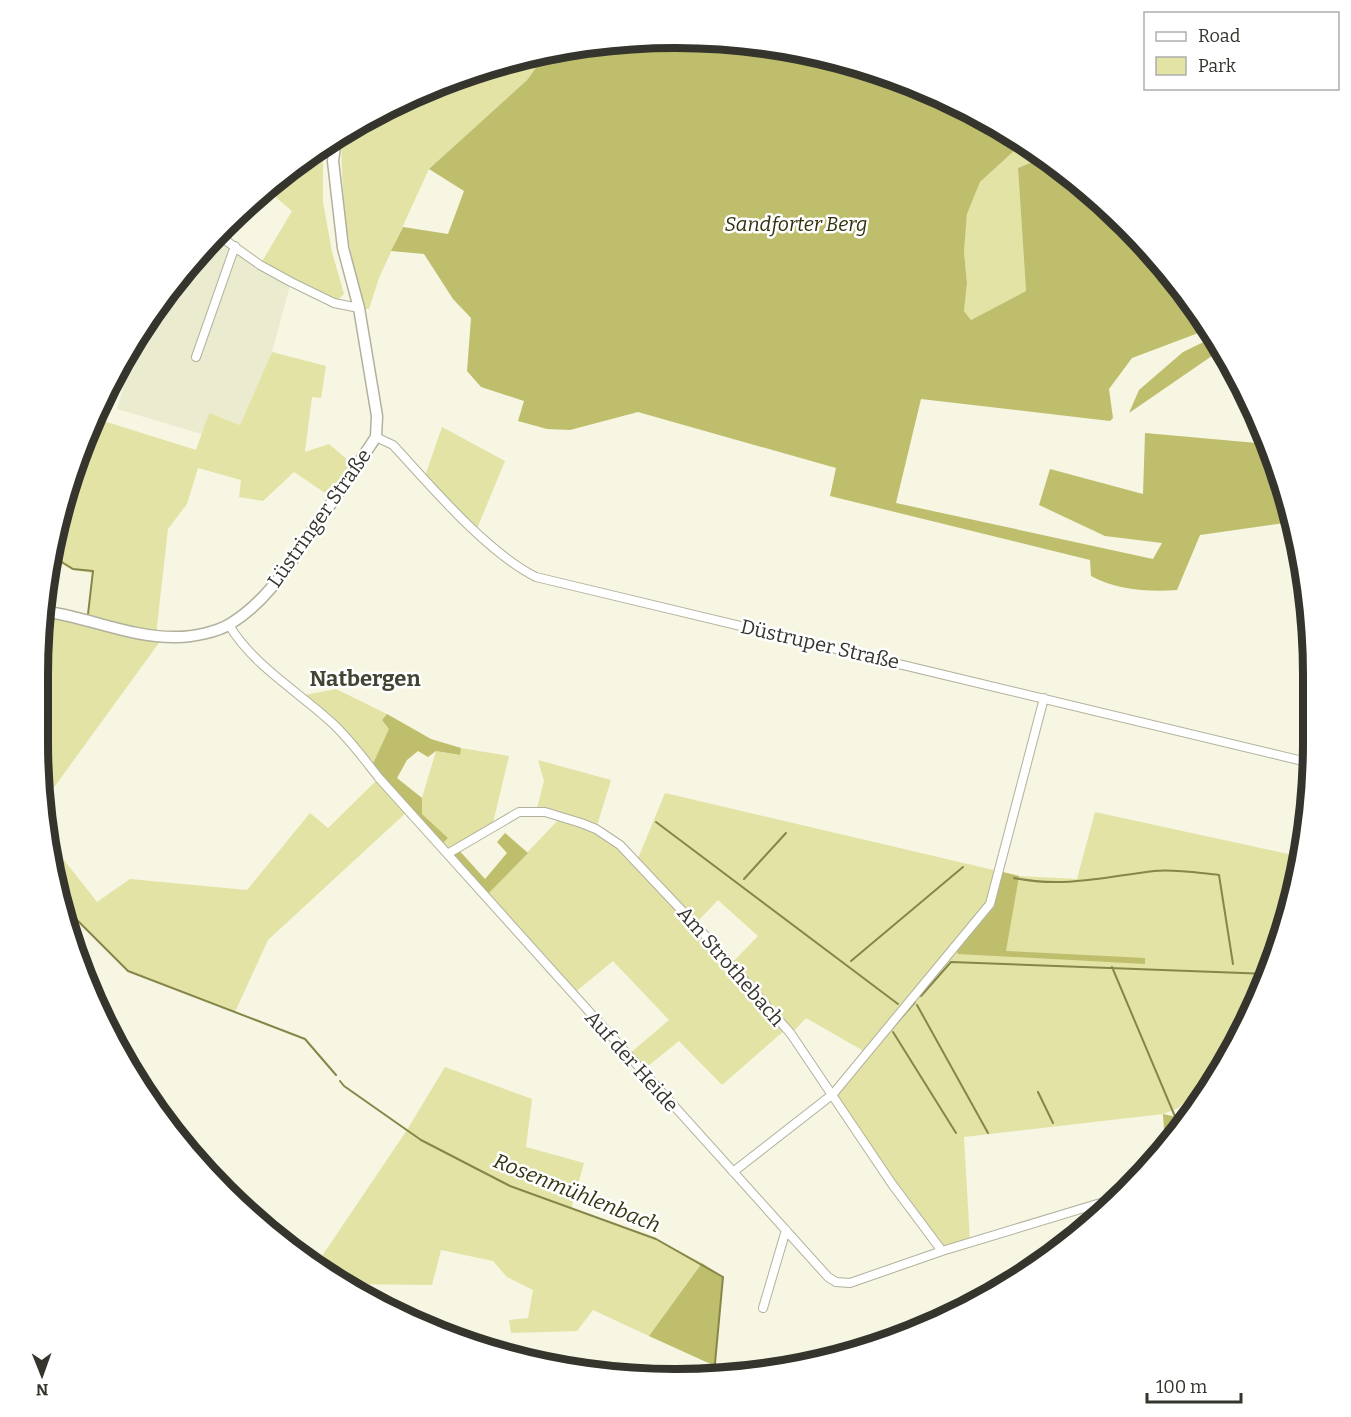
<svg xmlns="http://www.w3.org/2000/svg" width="1351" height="1417" viewBox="0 0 1351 1417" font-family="Bitter,serif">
	<rect width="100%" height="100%" fill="#f6f6e2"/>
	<!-- built -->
	<path fill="#eaebcf" d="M218,235L291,282L272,352L240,425L209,413L202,434L117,409L138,338L170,287Z"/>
	<!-- green -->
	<path fill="#e2e3a5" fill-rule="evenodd" d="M546,54L527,80L429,169L379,278L369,309H363V300C345,245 342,192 341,134L357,123L471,71Z
		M1007,134L1044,157L1018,168L1026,291L971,320L964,311L967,283L964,252L967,214L980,182L1014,151Z
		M323,147V202L332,252L344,294L334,303L260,265L292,211L273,195L284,175Z
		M272,352L326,366L321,398L312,397L305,452L329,444L356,467L334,499L294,472L263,501L239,497L241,480L198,468L187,504L168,529L156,635L94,622L88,612L92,573L72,570L51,558L59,510L94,418L196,450L209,413L240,425Z
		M442,427L505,461L476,531L424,479Z
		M1292,522L1301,561L1295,560L1284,523Z
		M42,617L70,620L161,640L47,797L39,633Z
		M336,689L387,714L382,720L390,729L371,768L357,750L300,696Z
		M461,748L509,756L492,827L449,853L441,845L448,838L422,814V798L436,751L459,755Z
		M538,760L611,780L596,829L637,861L665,793L1019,876L1077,879L1095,812L1302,857L1301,866L1265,986L1222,1066L1178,1108L1163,1114L964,1137L970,1242L942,1251L833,1094L867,1053L806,1018L791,1034L786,1029L722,1085L679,1041L642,1071L628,1055L669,1020L613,961L573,994L486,896L561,817L536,812L544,781ZM718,900L758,936L731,964L695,924Z
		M379,778L409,810L268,940L235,1012L128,971L62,905L50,866L49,841L97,902L130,879L247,890L310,813L328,828Z
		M445,1067L532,1099L526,1147L584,1163L571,1209L656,1239L702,1263L649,1336L593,1310L577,1331L511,1333L509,1320L528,1318L533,1290L507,1277L493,1261L441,1250L432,1285L343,1284L316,1265L407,1130Z"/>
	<!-- forest -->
	<path fill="#bebe6d" d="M718,39L841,59L958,103L1007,134L1014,151L980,182L967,214L964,252L967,283L964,311L971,320L1026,291L1018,168L1044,157L1064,170L1155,255L1209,329L1132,358L1109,389L1113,418L1110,421L921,399L896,503L1153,559L1162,543L1105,536L1039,505L1050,469L1143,494L1145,433L1268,444L1280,471L1292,522L1200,535L1177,590C1149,592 1116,590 1091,576L1090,560L830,496L836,468L638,412L570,430L547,429L518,421L524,401L481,387L467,371L471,318L453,299L424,254L391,251L403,227L448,234L464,191L429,169L527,80L546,54L593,43Z
		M1214,337L1222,349L1129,413L1139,390L1183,352Z
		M387,714L431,739L461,748L460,755L436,751L428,757L418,751L407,760L397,778L422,798V814L448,838L441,845L371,768L389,729L382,720Z
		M505,833L528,853L486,896L449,853L457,848L485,879L507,853L497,842Z
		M1003,872L1019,876L1006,951L1145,958V964L958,954L957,951L994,907Z
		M1163,1114L1177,1117L1181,1125L1165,1143Z
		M702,1263L723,1277L715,1366L649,1336Z"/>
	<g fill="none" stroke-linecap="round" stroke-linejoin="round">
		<!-- stream -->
		<path stroke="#86864a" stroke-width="2" d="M52,556L73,569L93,571L88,614
			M656,822L898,1004
			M1014,878C1064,888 1105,877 1154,871C1175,869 1198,873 1219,875L1233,964
			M744,879L786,833
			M62,905L128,971L305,1039L336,1075
			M851,961L963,867
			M1112,967L1179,1126
			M921,996L951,962L1269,974
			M917,1005L988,1133
			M893,1032L956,1133
			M887,1034L915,1002
			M340,1081L344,1086L421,1140L510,1186L656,1239L723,1277L714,1374
			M1038,1092L1053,1123"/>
		<!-- street casing -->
		<g stroke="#b1b19e" stroke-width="10">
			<path id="street" d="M218,235L260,265L291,282L334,303L359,308
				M196,357L235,246
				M376,437L393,445C431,486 486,552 536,577L1311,763
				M229,625C253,665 296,690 330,721C349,738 364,759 379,778L828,1277L836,1282L850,1283L942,1251L1117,1198
				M449,853L519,812H545L581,823L596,829L620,845L704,934L791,1034L892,1184L942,1251
				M733,1172L833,1094L990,904L1044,698
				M763,1308L786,1230"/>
		</g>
		<!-- secondary casing -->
		<g stroke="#b1b19e" stroke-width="13">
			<path id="secondary" d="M43,611C88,617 131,638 177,637C193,637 217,632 230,624C268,601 290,563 314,528C335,498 356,467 376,437L377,416L359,308L343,248L333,161L336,138"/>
		</g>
		<!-- street -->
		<use href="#street" stroke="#fff" stroke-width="8"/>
		<!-- secondary -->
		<use href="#secondary" stroke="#fff" stroke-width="10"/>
	</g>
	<g text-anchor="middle" stroke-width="5" stroke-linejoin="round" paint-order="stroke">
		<!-- park labels -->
		<g font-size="20" font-style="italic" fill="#31310d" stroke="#fff">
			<text x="796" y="231">Sandforter Berg</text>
		</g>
		<!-- street labels -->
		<g font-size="20" fill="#35352d" stroke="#fff">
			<text transform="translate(319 518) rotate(-55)" y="7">Lüstringer Straße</text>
			<text transform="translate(820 644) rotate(13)" y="7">Düstruper Straße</text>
			<text transform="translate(731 966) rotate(49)" y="7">Am Strothebach</text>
			<text transform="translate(632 1061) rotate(48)" y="7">Auf der Heide</text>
		</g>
		<!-- water labels -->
		<g font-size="21" font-style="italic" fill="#343410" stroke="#fff">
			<text transform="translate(577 1193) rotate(22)" y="7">Rosenmühlenbach</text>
		</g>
		<!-- quarter labels -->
		<g font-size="22" font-weight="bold" fill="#444434" stroke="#fff">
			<text x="365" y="686">Natbergen</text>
		</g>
	</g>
	<!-- crop -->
	<path d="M0 0H1351V1417H0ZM675 48H676A627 627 0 0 1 1303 675V742A627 627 0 0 1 676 1369H675A627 627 0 0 1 48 742V675A627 627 0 0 1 675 48Z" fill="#fff" fill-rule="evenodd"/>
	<path fill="none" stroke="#35352d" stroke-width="8" d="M675 48H676A627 627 0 0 1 1303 675V742A627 627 0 0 1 676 1369H675A627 627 0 0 1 48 742V675A627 627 0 0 1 675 48Z"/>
	<!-- legend -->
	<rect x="1144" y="12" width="195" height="78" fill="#ffffff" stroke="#aeaeab" stroke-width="1.5"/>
	<rect x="1156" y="32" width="30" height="9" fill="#ffffff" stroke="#aeaeab" stroke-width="1.5"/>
	<text x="1198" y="42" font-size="18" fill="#35352d">Road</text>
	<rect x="1156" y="57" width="30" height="18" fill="#e2e3a5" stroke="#aeaeab" stroke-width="1.5"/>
	<text x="1198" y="72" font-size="18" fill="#35352d">Park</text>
	<!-- north arrow -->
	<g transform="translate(42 1375) rotate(179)" stroke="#ffffff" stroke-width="4.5" paint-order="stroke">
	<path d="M0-4.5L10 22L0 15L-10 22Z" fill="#35352d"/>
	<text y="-9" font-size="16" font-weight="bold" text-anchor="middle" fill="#35352d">N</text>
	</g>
	<!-- scale -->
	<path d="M1147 1393v9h94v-9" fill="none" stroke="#35352d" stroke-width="3"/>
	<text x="1156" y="1393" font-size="18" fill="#35352d" stroke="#ffffff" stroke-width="4.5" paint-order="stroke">100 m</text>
</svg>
